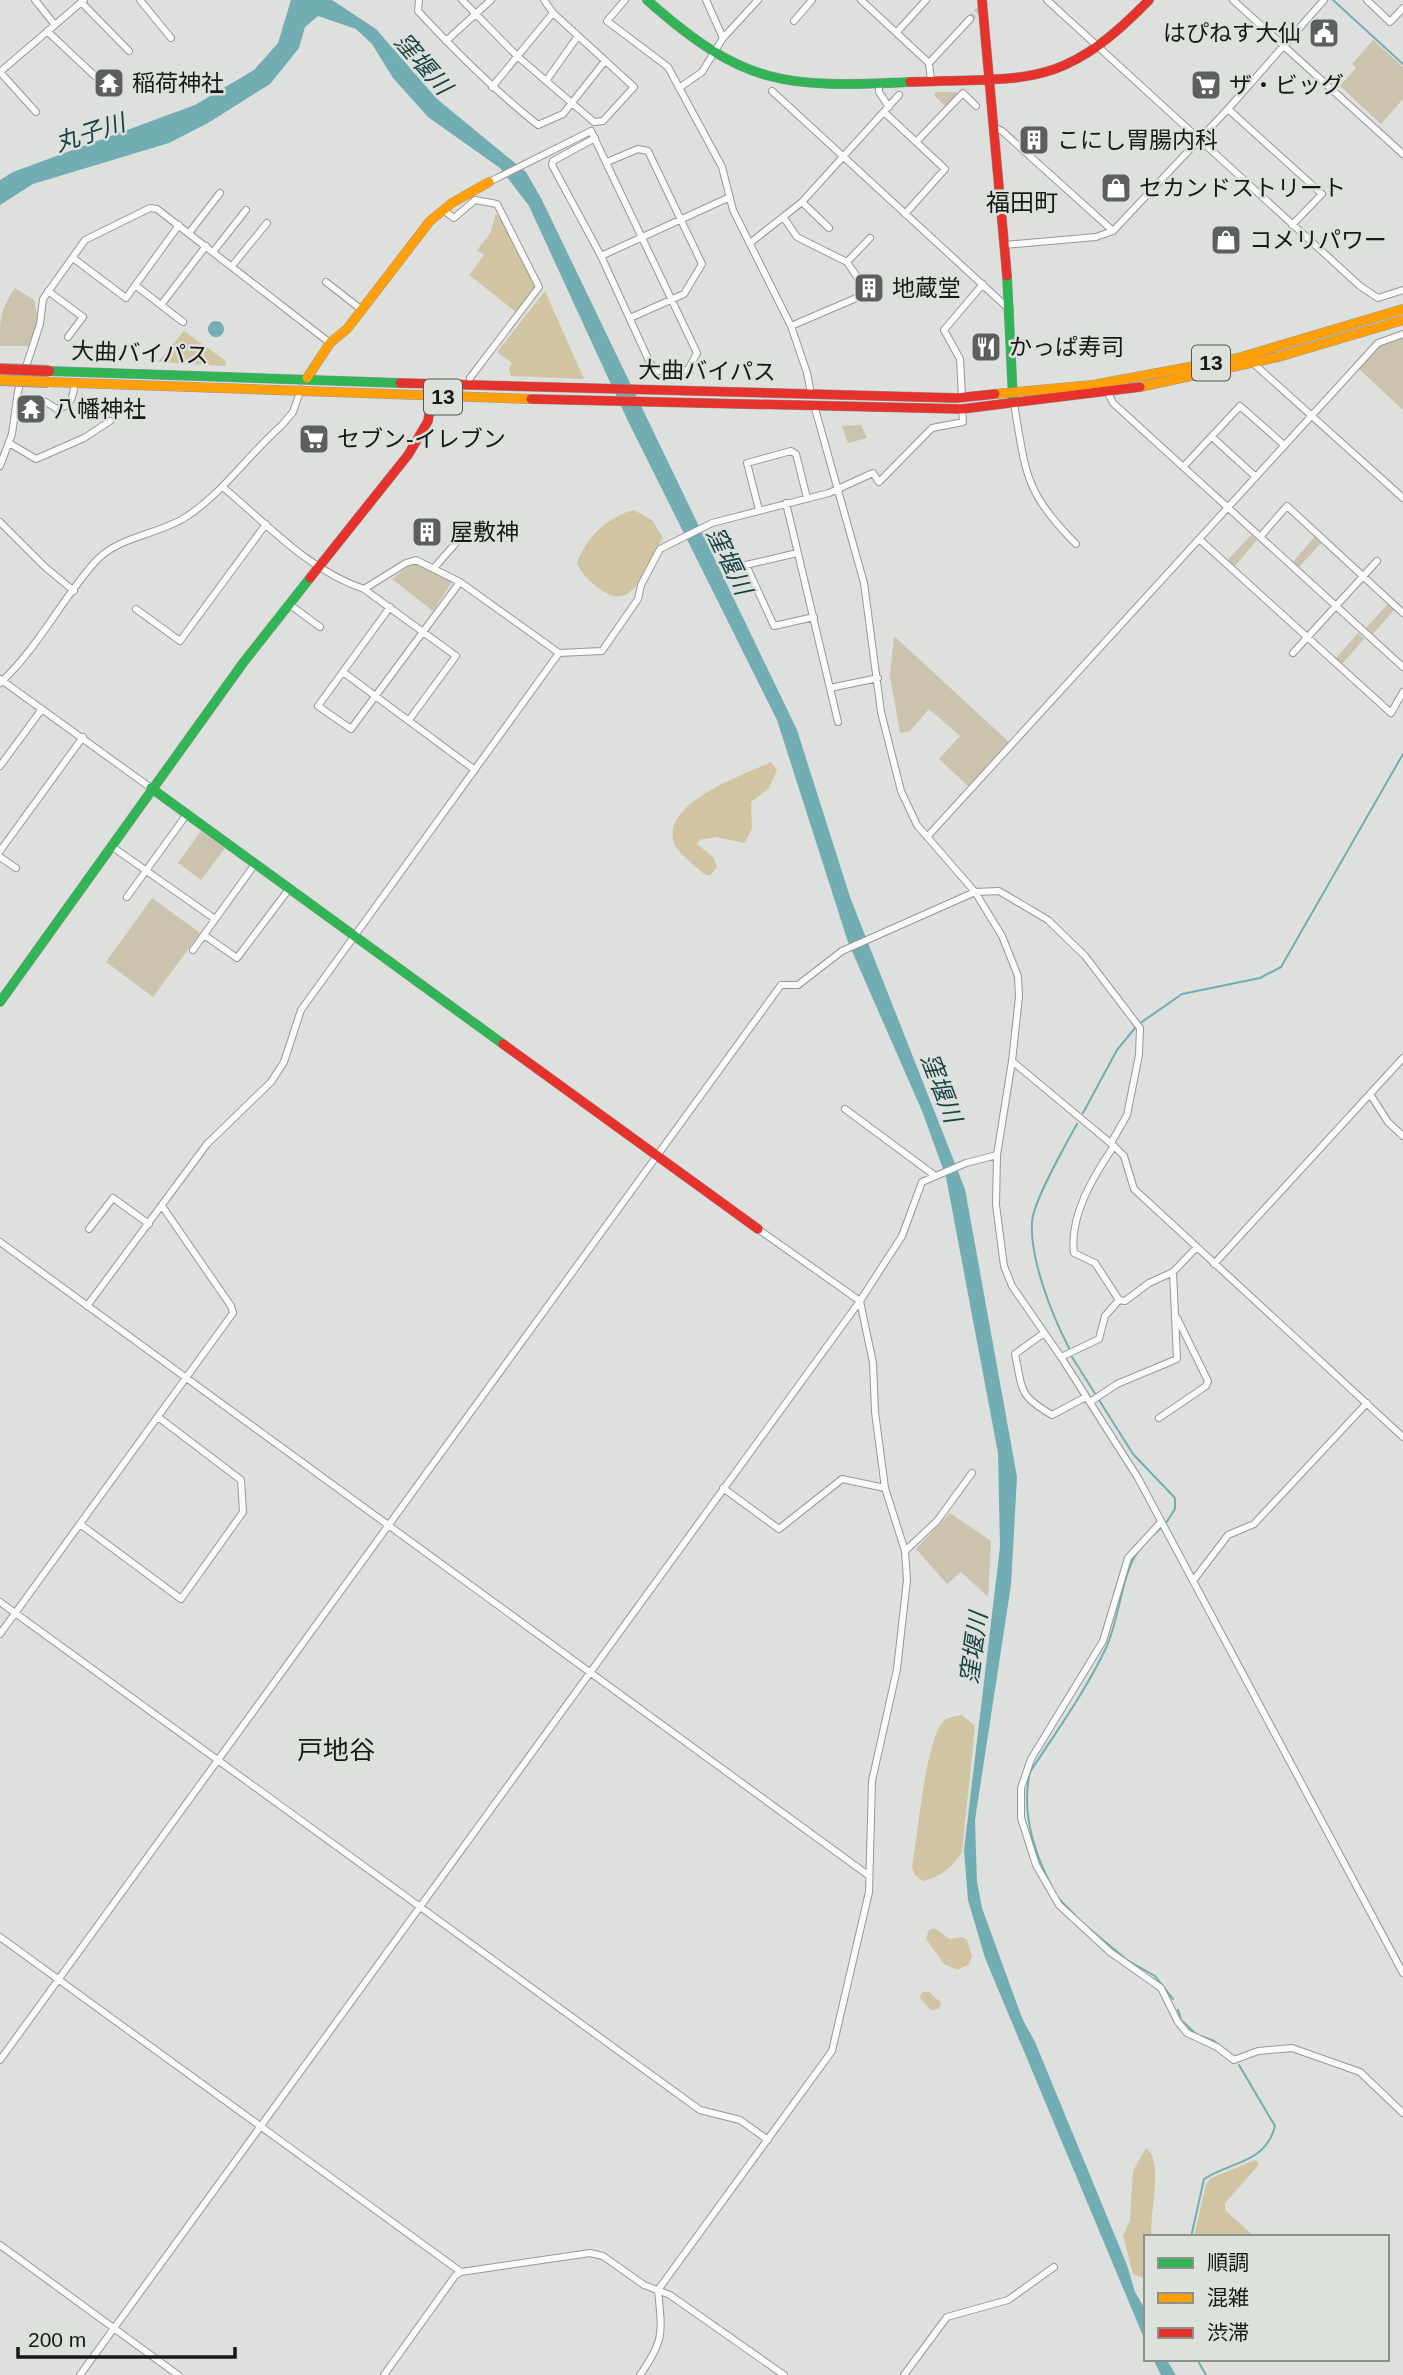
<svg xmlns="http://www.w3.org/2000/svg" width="1403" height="2375" viewBox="0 0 1403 2375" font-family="Arial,'Noto Sans JP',sans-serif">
	<rect width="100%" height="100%" fill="#dde0dd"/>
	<!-- green -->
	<path fill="#cbc3ae" d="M1373,40L1403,67V99L1381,124L1340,86L1356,68L1352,64Z
		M936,92H956L958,94L946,107L934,95Z
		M15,288L34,300L38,319L29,346H0C0,316 0,311 15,288Z
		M1403,336V410L1358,368L1379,345Z
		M861,425L867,438L848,443L842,426Z
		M1251,535L1257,540L1235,566L1228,560Z
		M1315,536L1322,542L1299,567L1293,562Z
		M414,562L452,582L433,611L392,579Z
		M1389,603L1395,609L1373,634L1366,628Z
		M1358,633L1364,639L1342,664L1336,658Z
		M894,636L1009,742L968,786L939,759L960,736L929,709L910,731L900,733L890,676Z
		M201,831L225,848L201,880L178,863Z
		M152,898L200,933L153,997L106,962Z
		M950,1513L991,1541L988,1597L961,1572L947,1584L916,1549Z"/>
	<!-- forest -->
	<path fill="#d1c4a3" d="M496,214L504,221L537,287L516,312L469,275L484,255L477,250L490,234Z
		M545,291L584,379L511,376L509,369L512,363L497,352Z
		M184,331L226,361L225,366L158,362Z
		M634,510L652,520L663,538C648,559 636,614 603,591C591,583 583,576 577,563C586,538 608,516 634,510Z
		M771,762L777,770L769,788L751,802L752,828L745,843L716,837L699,840L697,844L714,858L717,867L710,876L704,874C696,866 678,854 674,843C661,802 744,775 771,762Z
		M962,1715L975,1726L962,1852C953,1867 940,1877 923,1881L915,1875L912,1867C918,1838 925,1734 946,1719C950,1717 957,1716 962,1715Z
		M934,1928L950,1939L962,1937L967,1940L972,1956L969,1964L958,1970L944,1964L926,1939L929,1930Z
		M923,1992H929L941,2003L939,2009L931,2010L919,1997Z
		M1146,2148C1165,2161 1148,2216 1152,2237H1146L1144,2278L1133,2274L1123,2236L1130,2220L1133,2171Z
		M1255,2160L1259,2163L1257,2167L1225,2203V2210L1255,2237H1194L1206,2184L1211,2178Z"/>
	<!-- water -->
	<path fill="#71adb2" d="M291,0H332L376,29L437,99L526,172L542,200L797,730L850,897L965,1189L1017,1477L1011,1585L975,1820L977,1882L982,1908L1022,2018L1035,2042L1127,2265L1135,2292L1146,2311V2343L985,1958L968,1900L964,1850L1000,1547L998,1453L946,1177L922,1111L848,942L777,720L627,419L529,206L500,168L428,117L393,78L372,44L356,29L318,16L305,27L299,48L270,84L208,123L169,143L33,184L0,205V180L13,172L195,105L254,70L278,43Z
		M208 329a8 8 0 1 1 16 0a8 8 0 1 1-16 0Z
		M1153,2359H1166L1176,2375H1161Z"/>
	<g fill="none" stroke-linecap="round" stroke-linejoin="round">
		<!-- stream -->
		<path stroke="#71adb2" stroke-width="2" d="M1333,0L1403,64
			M1139,1024L1182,994L1260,978L1281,967L1403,754
			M1083,1113L1117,1050L1135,1028
			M1069,1348C1052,1315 1030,1260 1032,1223C1032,1203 1066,1144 1077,1124
			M1072,1357L1133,1454L1175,1498V1509L1166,1523
			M1153,1535L1162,1527
			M1051,1885C1033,1850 1021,1811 1030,1772C1056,1732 1085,1692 1106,1648C1119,1621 1122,1572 1138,1552
			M1059,1899L1075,1915
			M1086,1926L1127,1960L1155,1976L1173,1999
			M1178,2010L1181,2020L1196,2034
			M1201,2036L1214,2041L1234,2057
			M1191,2237L1204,2179C1232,2161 1266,2163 1275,2126L1239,2065
			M1197,2359L1206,2375"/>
		<!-- street-tunnel -->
		<path stroke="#bfc2bf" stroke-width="6" stroke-dasharray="6 3" stroke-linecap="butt" d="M970,19L989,0"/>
		<!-- street casing -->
		<g stroke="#969896" stroke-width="8">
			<path id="street" d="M35,0L55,25
				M140,0L171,38
				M419,0L418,11C456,52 494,90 538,125L563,114L605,61
				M462,0L517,56L594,122L603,121L634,87L553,13L544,0
				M625,0L607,21L668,67L722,167L733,210L791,326L807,373L811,394
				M706,0L723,38
				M861,0L929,63
				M1047,0L1360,286L1378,298L1403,290
				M1233,0L1403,154
				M1367,0L1390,22L1403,8
				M81,2L129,51
				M794,21L812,0
				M47,31L98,79
				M897,32L926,0
				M446,41L491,0
				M0,72L84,0
				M0,72L36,112
				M546,81L578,36
				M931,81L929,63L970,19
				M879,83V92L889,107
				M492,87L553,13
				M679,88L702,72L723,38L758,0
				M772,91L1010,310
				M1228,109L1322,194L1292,225
				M884,112L945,169L905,214
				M993,127L1002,131L1113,231
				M916,142L963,93L976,106
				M607,162L638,149L648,151L702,264L684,294L630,318
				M489,182L591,131L697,353L688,370L657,371L650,363L601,256L552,165L553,161L595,138
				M802,202L829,228
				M443,210L454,218L475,200L497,204L539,287L470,378
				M784,218L797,237L847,262L868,293L791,326
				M189,233L220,193
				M750,243L802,202L899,95
				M1004,245L1096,237L1113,231L1228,109L1324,0
				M213,252L246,210
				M601,256L730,197
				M73,258L126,298L179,225
				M847,262L870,238
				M232,266L267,223
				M326,282L362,310
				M135,285L183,322
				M48,291L83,317L68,337
				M161,305L206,246
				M1253,363L1403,498
				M1108,393L1113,403L1403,667
				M962,397L960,359L944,330L983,284
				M46,402L57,409C72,406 73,396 75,383
				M1014,404C1026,473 1024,492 1076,544
				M814,405L864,583L881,712L901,791L917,825L975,892L1002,936L1018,976L1019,997L1012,1061L997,1155L996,1205L1004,1266L1012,1286L1061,1357L1138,1478L1403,1973
				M1212,437L1256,477
				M9,443L36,459L84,438L110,421
				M0,466L12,434L18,391L40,324L43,299L85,240L150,208L157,209L330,343
				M1184,466L1240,406L1284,445
				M224,488C268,525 308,570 364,589L406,563L416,560L460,582L559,653L602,651L638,599L641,585L660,549L712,523L829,493L873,473L879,482L932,428L963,422L962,409
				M786,503L838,722
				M759,510L747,463L791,451L796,454L807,498
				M0,522L45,567L74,591
				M1260,537L1287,506L1403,613
				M1199,539L1391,713L1403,692
				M797,553L746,565L774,626L814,617
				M434,568L469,528
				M364,589L456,656L409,720
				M289,604L320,627
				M390,607L318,706L351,729L460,582
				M136,609L180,641L266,524
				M1293,653L1377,561
				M343,672L475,770
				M0,679L151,788
				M0,683C38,648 61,600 95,562C118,536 158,535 186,517C224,492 248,455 282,425L293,412L301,389
				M830,688L878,678
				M0,766L42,709
				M927,837L1378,343L1403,334
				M111,846L215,919
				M0,851L83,737
				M0,857L16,868
				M127,897L187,814
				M204,935L237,958L289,889
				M193,950L255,864
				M1012,1061L1114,1146L1124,1156L1134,1189L1403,1437
				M1370,1094L1388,1122L1403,1136
				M845,1109L934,1175
				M1114,1146C1094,1175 1069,1216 1074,1253L1095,1263L1119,1300L1125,1301L1149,1283L1173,1272L1197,1247
				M89,1229L113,1198L149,1224
				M0,1242L868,1875
				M1214,1264L1403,1058
				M87,1306L207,1144L271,1082L284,1062L301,1010L559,653
				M1044,1333L1015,1354C1023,1391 1018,1395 1052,1415L1086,1397
				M1061,1357L1099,1339L1105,1316L1119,1300
				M1090,1402L1117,1384L1177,1359L1173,1272
				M1159,1418L1206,1386L1208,1381L1177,1318
				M723,1488L779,1529L842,1479L885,1488
				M1161,1522L1128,1558L1103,1641L1031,1759L1021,1788V1818L1036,1865L1059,1905L1110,1952L1161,1988L1178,2022L1187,2033L1217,2047L1234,2060L1258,2051L1292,2048L1360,2072L1403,2113
				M80,1524L181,1599L243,1512L241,1480L158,1417
				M905,1551L937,1521L972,1473
				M1193,1581L1228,1535L1254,1524L1367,1403
				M0,1602L700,2110L740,2120L768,2140
				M0,1634L233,1313L231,1306L162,1206
				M0,1937L461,2272
				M0,2060L781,985H798L842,951L975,892L999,891L1048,920L1085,956L1140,1028L1139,1055L1127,1115L1111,1143
				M0,2245L178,2375
				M80,2375L860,1301L902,1236L922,1182L966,1163L997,1155
				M384,2375L455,2276L461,2272L590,2253L603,2256L644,2285L670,2295L784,2375
				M640,2375C665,2339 662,2333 658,2290L832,2051L869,1892L872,1781L897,1669L907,1580L905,1551L885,1488L875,1412L873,1363L860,1301L758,1229
				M904,2375L947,2317L1008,2300L1054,2267"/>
		</g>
		<!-- fast casing -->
		<g stroke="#969896" stroke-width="10">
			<path id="fast" d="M647,0C744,86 784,88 910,82
				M1007,276L1013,399
				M49,371L400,383
				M151,788L503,1044
				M0,1002L243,663L310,578"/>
		</g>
		<!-- slow casing -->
		<g stroke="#969896" stroke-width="10">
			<path id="slow" d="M307,378L330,343L347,329L430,221L452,203L489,182
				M48,382L531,399
				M1140,387L1278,357L1403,320
				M995,394L1093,385L1238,358L1403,309"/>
		</g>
		<!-- jam casing -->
		<g stroke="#969896" stroke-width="10">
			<path id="jam" d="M982,0L1007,276
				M910,82C1027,77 1061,91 1149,0
				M400,383L957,398L995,394
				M531,399L962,409L1140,387
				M310,578L408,455L428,421L432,397
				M503,1044L758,1229"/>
		</g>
		<!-- street -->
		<use href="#street" stroke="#fafafa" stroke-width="6"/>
		<!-- fast -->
		<use href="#fast" stroke="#30b455" stroke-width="9"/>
		<!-- slow -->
		<use href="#slow" stroke="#ff9f0a" stroke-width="9"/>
		<!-- jam -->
		<use href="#jam" stroke="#e5322d" stroke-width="9"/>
		<!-- slow-bridge casing -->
		<g stroke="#969896" stroke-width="12" stroke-linecap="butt">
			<path id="slow-bridge" d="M0,380L48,382"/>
		</g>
		<!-- jam-bridge casing -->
		<g stroke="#969896" stroke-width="12" stroke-linecap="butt">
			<path id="jam-bridge" d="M0,369L49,371"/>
		</g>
		<!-- slow-bridge -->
		<use href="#slow-bridge" stroke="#ff9f0a" stroke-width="10"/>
		<!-- jam-bridge -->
		<use href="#jam-bridge" stroke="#e5322d" stroke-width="10"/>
	</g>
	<!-- icons -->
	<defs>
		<g id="civic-square" transform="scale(1.575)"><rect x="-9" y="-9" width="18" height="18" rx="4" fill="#5c5f5c" stroke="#dce1dc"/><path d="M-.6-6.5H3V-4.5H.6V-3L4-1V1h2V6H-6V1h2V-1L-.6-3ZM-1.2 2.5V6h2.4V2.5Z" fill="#fff"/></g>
		<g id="temple-square" transform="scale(1.575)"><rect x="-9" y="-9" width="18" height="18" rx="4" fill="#5c5f5c" stroke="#dce1dc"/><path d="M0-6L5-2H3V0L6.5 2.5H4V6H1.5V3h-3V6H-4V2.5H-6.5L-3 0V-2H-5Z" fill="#fff"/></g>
		<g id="supermarket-square" transform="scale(1.575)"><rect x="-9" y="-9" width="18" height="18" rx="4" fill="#5c5f5c" stroke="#dce1dc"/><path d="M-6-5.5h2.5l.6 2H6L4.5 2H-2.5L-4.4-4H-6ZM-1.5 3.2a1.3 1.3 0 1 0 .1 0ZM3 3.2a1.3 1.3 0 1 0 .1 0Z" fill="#fff"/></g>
		<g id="building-square" transform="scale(1.575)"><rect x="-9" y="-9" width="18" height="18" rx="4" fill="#5c5f5c" stroke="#dce1dc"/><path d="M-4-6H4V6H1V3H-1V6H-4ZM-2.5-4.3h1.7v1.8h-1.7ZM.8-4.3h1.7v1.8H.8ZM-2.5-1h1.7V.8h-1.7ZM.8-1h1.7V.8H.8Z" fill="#fff"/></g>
		<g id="shop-square" transform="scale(1.575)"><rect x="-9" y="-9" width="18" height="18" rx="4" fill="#5c5f5c" stroke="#dce1dc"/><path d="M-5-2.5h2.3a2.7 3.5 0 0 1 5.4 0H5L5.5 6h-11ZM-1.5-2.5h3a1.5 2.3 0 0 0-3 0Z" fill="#fff"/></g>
		<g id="restaurant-square" transform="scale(1.575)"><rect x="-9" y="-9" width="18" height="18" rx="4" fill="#5c5f5c" stroke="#dce1dc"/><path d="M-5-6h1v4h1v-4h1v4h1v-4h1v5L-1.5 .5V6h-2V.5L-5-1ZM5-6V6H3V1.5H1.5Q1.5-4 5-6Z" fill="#fff"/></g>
	</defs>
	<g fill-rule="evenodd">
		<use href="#civic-square" x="1324" y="33"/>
		<use href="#temple-square" x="109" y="83"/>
		<use href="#supermarket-square" x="1206" y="85"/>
		<use href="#building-square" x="1034" y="140"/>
		<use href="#shop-square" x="1116" y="188"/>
		<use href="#shop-square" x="1226" y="240"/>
		<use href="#building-square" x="869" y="288"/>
		<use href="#restaurant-square" x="986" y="347"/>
		<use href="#temple-square" x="31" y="409"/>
		<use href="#supermarket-square" x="314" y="439"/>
		<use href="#building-square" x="427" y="532"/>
	</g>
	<g text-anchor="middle" stroke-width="5" stroke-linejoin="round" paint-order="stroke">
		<!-- shield labels -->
		<g fill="#dce1dc" stroke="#525552" stroke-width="2">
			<rect x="1192" y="345.5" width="38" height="35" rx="5"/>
			<rect x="424" y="379.5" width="38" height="35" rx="5"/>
		</g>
		<g font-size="21" font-weight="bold" fill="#171917">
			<text x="1211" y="370">13</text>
			<text x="443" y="404">13</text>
		</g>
		<!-- poi labels -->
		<g font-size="23" fill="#171917" stroke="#dce1dc" text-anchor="start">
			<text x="1301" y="41" text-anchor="end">はぴねす大仙</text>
			<text x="132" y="91">稲荷神社</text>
			<text x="1229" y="93">ザ・ビッグ</text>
			<text x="1057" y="148">こにし胃腸内科</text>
			<text x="1139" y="196">セカンドストリート</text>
			<text x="1249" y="248">コメリパワー</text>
			<text x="892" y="296">地蔵堂</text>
			<text x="1009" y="355">かっぱ寿司</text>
			<text x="54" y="417">八幡神社</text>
			<text x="337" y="447">セブン-イレブン</text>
			<text x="450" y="540">屋敷神</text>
		</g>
		<!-- street labels -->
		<g font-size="23" fill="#171917" stroke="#dce1dc">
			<text transform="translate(140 353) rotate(2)" y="8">大曲バイパス</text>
			<text transform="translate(707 371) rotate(1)" y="8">大曲バイパス</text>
		</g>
		<!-- water labels -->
		<g font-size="24" font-style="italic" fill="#194044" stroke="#dce1dc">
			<text transform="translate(423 64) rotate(49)" y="8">窪堰川</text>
			<text transform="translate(90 133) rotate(-18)" y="8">丸子川</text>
			<text transform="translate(729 561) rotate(64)" y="8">窪堰川</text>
			<text transform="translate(941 1088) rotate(69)" y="8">窪堰川</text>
			<text transform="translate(974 1648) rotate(-82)" y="8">窪堰川</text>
		</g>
		<!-- neighbourhood labels -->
		<g font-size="24" fill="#171917" stroke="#dce1dc">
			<text x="1022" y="211">福田町</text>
		</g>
		<!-- quarter labels -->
		<g font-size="26" fill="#171917" stroke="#dce1dc">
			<text x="336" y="1759">戸地谷</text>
		</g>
	</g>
	<!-- legend -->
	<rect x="1144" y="2235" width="245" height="126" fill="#dce1dc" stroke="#8d918d" stroke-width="2"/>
	<rect x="1158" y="2258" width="35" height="10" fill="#30b455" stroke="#8d918d" stroke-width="2"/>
	<text x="1207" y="2270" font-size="21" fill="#171917">順調</text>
	<rect x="1158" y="2293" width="35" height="10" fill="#ff9f0a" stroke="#8d918d" stroke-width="2"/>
	<text x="1207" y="2305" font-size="21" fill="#171917">混雑</text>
	<rect x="1158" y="2328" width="35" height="10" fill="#e5322d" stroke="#8d918d" stroke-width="2"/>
	<text x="1207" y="2340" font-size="21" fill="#171917">渋滞</text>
	<!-- scale -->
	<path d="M18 2347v10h217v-10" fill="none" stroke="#171917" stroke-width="3.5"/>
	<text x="28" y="2347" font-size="21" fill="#171917" stroke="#dce1dc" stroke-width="5" paint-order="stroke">200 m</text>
</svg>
